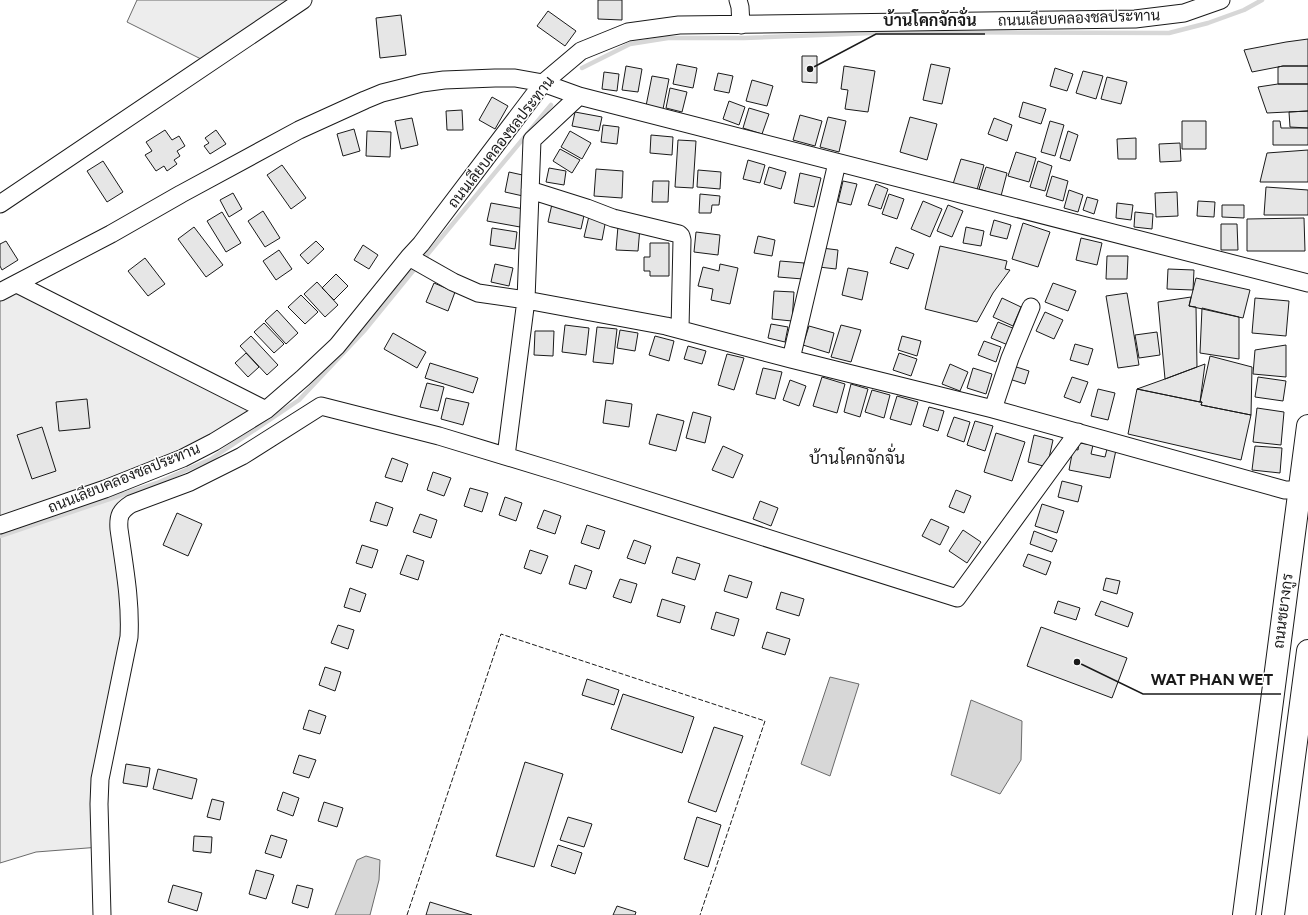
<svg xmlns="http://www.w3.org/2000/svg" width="1308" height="915" viewBox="0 0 1308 915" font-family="Figtree,Sarabun,sans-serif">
	<rect width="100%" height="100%" fill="#fff"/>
	<!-- built -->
	<path fill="#ededed" stroke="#6a6a6a" d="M137,0H303L209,63L127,22Z
		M17,284L266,410L106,489L127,493L131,504L124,509L129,601L100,847L36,852L0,863V292Z"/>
	<!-- water -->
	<path fill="#d7d7d7" stroke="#6a6a6a" d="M830,677L859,684L830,776L801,764Z
		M971,700L1022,721L1021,760L1000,794L951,775Z
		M366,856L380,860L379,880L370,915H335L357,860Z"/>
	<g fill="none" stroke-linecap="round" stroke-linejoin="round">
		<!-- stream -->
		<path stroke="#d7d7d7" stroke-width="4.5" d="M582,68L630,44L668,38H744L898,32L1169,33L1208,23L1244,10L1262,0
			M422,261L551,105
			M0,536L157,483L211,459L299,400L364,331L417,266"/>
	</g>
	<!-- building -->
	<path fill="#e6e6e6" stroke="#1a1a1a" d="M598,0H622V20L598,19Z
		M548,11L576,31L565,46L537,26Z
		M401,15L406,55L380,58L376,18Z
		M1308,39V66H1283L1252,72L1244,50L1286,42Z
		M802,56H817V83L802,82Z
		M677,64L697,68L693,88L673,84Z
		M931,64L950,68L942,104L923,100Z
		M626,66L642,69L638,92L622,90Z
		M844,66L875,71L868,112L845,109L848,90L841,89Z
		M1283,66H1308V84H1278V67Z
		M1055,68L1073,74L1067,91L1050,86Z
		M1083,71L1103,76L1096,99L1076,93Z
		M604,72L619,74L617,91L602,89Z
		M718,73L733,76L729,93L714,90Z
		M652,76L669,79L663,109L646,106Z
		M1107,77L1127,82L1121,104L1101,99Z
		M752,80L773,86L767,106L746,101Z
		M1278,84H1308V111L1267,113L1258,87Z
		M670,88L687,92L682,112L666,108Z
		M492,97L508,106L495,129L479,120Z
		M729,101L745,107L739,125L723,119Z
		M1023,102L1046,109L1041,124L1019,117Z
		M749,108L769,114L762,134L743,128Z
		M462,110L463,130H447L446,111Z
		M1308,111V128L1290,127L1289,112Z
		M575,112L602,117L599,131L572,126Z
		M800,115L822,121L815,146L793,140Z
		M828,117L846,121L839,152L820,147Z
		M910,117L937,124L927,160L900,152Z
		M412,118L418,145L401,149L395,121Z
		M994,118L1012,125L1007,141L988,134Z
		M1050,121L1064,125L1055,156L1041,152Z
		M1182,121H1206V149H1182Z
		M1273,121H1280L1281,128H1308V145H1273Z
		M603,125L619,127L617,144L601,142Z
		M354,129L360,151L343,156L337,134Z
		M165,130L172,140L179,136L185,146L177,151L180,156L174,160L177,164L167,171L164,166L156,171L145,155L152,151L146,142Z
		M216,130L226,144L210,154L204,146L209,143L205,138Z
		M367,131L391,132L390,157L366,156Z
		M570,131L591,143L582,159L561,147Z
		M1068,131L1078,135L1070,161L1060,158Z
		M651,135L673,137L672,155L650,153Z
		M1136,138V159H1118L1117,139Z
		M678,140L696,141L693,188L675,187Z
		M1180,143L1181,161L1160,162L1159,144Z
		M560,149L580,160L572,173L553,161Z
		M1308,150V182H1260L1267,153Z
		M1016,152L1036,158L1029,182L1008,176Z
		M961,159L984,165L977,190L953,184Z
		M748,160L765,165L760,183L743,179Z
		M103,161L123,192L107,202L87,171Z
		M1038,161L1052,166L1045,191L1030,187Z
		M282,165L306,198L291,209L267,175Z
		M769,167L786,172L781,189L764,184Z
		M986,167L1007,173L1001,196L979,189Z
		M549,168L566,171L564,185L546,182Z
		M596,169L623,171L622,198L594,196Z
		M698,170L721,172L720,189L697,187Z
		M509,172L527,176L523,196L505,192Z
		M800,173L821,178L814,207L794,203Z
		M1052,176L1068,181L1063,201L1046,196Z
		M653,181H669L668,202H652Z
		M843,181L857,184L851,205L838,202Z
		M876,184L888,189L881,209L868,205Z
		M1266,187L1308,190V215H1264Z
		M1069,190L1083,195L1078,212L1064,208Z
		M1177,192L1178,216L1156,217L1155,193Z
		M233,193L242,209L229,217L220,200Z
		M700,194L720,196L719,205H712L711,213H699Z
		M889,194L904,199L897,219L882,214Z
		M1087,197L1098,200L1094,214L1083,210Z
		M923,201L942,209L930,237L911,229Z
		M1198,201L1215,202L1214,217L1197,216Z
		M491,203L524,209L520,227L487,221Z
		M1117,203L1133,205L1131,220L1116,218Z
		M552,204L585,211L581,229L548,222Z
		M948,205L963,211L952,237L937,231Z
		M1222,205H1244V218L1222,217Z
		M263,211L280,238L265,247L248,221Z
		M222,212L241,243L226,252L207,221Z
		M1135,212L1153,214L1152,229L1134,227Z
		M589,216L606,219L602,240L584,237Z
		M1304,218L1305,251H1247V219Z
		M994,220L1011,225L1007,239L990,235Z
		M1023,223L1050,232L1038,267L1012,259Z
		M1221,224H1237L1238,250H1221Z
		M618,226L640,227L638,251L616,250Z
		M194,227L223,265L206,277L178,239Z
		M966,227L984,231L981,246L963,243Z
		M492,228L517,232L515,249L490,245Z
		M696,232L720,235L718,255L694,252Z
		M758,236L775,240L772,256L754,253Z
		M1081,238L1102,243L1097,265L1076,260Z
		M6,241L18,260L2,270L0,266V244Z
		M316,241L324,249L308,264L300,255Z
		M650,243H669V276H650V271H644V257H650Z
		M363,245L378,255L369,269L354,260Z
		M940,246L1007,261L1005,269L1010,270L993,293L977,322L925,309Z
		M896,247L914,254L908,269L890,263Z
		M822,248L838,250L836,269L819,267Z
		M279,250L292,269L276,280L263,261Z
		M1107,256H1128L1127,279H1106Z
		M145,258L165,284L148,296L128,271Z
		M780,261L804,263L803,279L778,277Z
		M495,264L513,268L509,286L491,282Z
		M720,264L738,268L730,304L711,300L713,289L698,286L703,267L719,271Z
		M848,268L868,272L862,300L842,295Z
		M1168,269L1194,270L1193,290L1167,289Z
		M336,274L348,286L334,300L322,288Z
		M1196,278L1250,290L1243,318L1189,306Z
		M317,282L338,305L325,317L304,294Z
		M434,283L455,292L448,311L426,302Z
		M1053,283L1076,291L1068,311L1045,302Z
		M774,291L794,292L792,321L772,319Z
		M1127,293L1139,365L1118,368L1106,296Z
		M301,295L318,312L305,324L288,307Z
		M1191,297L1189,306L1196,307L1197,367L1165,379L1158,302Z
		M1002,298L1021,307L1013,326L993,317Z
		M1255,298L1289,301L1286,336L1252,333Z
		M1202,308L1239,317V359L1200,353Z
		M277,310L298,333L286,344L265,321Z
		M1045,312L1063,320L1054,339L1036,331Z
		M998,322L1015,329L1008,345L991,338Z
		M264,323L284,344L274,353L254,332Z
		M771,324L788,327L785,342L768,338Z
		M565,325L589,328L586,355L562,352Z
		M841,325L861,330L851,362L831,357Z
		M809,326L834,333L829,353L803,345Z
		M597,327L617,329L613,364L593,362Z
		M620,330L638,333L635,351L617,348Z
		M535,331H554L553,356L534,355Z
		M1157,332L1160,355L1139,358L1135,335Z
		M393,333L426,352L417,368L384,349Z
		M251,336L278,365L267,375L240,346Z
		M655,336L674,341L669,361L649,355Z
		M902,336L921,341L917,356L898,350Z
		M984,341L1001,347L996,362L978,355Z
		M1075,344L1093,349L1088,365L1070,360Z
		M1286,345V377L1253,374L1255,350Z
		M688,346L706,351L702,364L684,359Z
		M246,353L259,367L248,377L235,363Z
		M899,353L917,359L911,376L893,370Z
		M727,354L744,358L734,390L718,385Z
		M1210,356L1252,367L1251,415L1201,405L1202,402H1200Z
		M430,363L478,378L473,393L425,378Z
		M950,364L968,372L960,391L942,384Z
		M1205,364L1200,402L1137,389L1165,379Z
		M1010,365L1029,371L1025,384L1006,378Z
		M763,368L782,372L775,399L756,394Z
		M973,368L992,374L986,394L967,388Z
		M822,377L845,384L837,413L813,406Z
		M1072,377L1088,382L1080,403L1064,397Z
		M1258,377L1286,381L1283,401L1255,397Z
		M790,380L806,386L799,406L783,400Z
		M427,383L444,387L438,411L420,407Z
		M851,384L868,389L860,417L844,412Z
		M1098,389L1115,393L1108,420L1091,416Z
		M1137,389L1200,402H1202L1201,405L1251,415L1241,460L1128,434Z
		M872,390L890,395L884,418L865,412Z
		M897,396L918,402L911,425L890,419Z
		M446,398L469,403L463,425L441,419Z
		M87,399L90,428L59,431L56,402Z
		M606,400L632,404L629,427L603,423Z
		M929,407L944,411L938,431L923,426Z
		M1257,408L1284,412L1281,445L1253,442Z
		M693,412L711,417L705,443L686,438Z
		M657,414L684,421L676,451L649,444Z
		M954,417L970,422L964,442L947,436Z
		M975,421L993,426L985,451L967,445Z
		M42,427L56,471L32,479L17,435Z
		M996,433L1025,442L1012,481L984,472Z
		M1034,435L1053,440L1047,467L1028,462Z
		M1079,443L1093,445L1091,454L1105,457L1107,449L1116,450L1110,478L1069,470L1073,449L1078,450Z
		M723,446L743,455L733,478L712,470Z
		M1255,446L1282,448L1280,473L1252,470Z
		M392,458L408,464L402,482L385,477Z
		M433,472L451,478L444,496L427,490Z
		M1062,481L1082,486L1078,502L1058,497Z
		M470,488L488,493L482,512L464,506Z
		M956,490L971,496L964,513L949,507Z
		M505,497L522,503L516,521L499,515Z
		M760,501L778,508L771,526L753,519Z
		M376,502L393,508L387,526L370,521Z
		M1042,504L1064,511L1057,533L1035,526Z
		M544,510L561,516L555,534L537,528Z
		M177,513L202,524L188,556L163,545Z
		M420,514L437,520L431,538L413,532Z
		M931,519L949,527L940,545L922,536Z
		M587,525L605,531L599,549L581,543Z
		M963,530L981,542L967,563L949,551Z
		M1034,531L1057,540L1052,552L1030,544Z
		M634,540L651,546L645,564L627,558Z
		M362,545L378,550L372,568L356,563Z
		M530,550L548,556L541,574L524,568Z
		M1028,554L1051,562L1046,575L1023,566Z
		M407,555L424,561L418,580L400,574Z
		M677,557L700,564L695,580L672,573Z
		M575,565L592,571L586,589L569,584Z
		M729,575L752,582L747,598L724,591Z
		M1106,578L1120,581L1117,594L1103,590Z
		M620,579L637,584L631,603L613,597Z
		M350,588L366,594L360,612L344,607Z
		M781,592L804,599L799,616L776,609Z
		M662,599L685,606L680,623L657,616Z
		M1058,601L1080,608L1076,620L1054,613Z
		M1101,601L1133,613L1128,627L1095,615Z
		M716,612L739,619L734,636L711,629Z
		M338,625L354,630L348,649L331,643Z
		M1041,627L1127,658L1112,698L1027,666Z
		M767,632L790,639L785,655L762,648Z
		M325,667L341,672L335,691L319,685Z
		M587,679L619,690L614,705L582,695Z
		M623,694L694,717L682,753L611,729Z
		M309,710L326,716L320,734L303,729Z
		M714,727L743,736L716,812L688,802Z
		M299,755L316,760L309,778L293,773Z
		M525,762L563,774L534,867L496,856Z
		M126,764L150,768L147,787L123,783Z
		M158,769L197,779L192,799L153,789Z
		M283,792L299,798L293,816L277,810Z
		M212,799L224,802L220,820L207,817Z
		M324,802L343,808L337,827L318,821Z
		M568,817L592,824L584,847L560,840Z
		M697,817L721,825L708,867L684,859Z
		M271,835L287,840L281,858L265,853Z
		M194,836L212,837L211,853L193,851Z
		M558,845L582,853L575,874L551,866Z
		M256,870L274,875L266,899L249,894Z
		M173,885L202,893L197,911L168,902Z
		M297,885L313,889L308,908L292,903Z
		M430,902L472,915H426Z
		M617,906L636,912L635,915H613Z"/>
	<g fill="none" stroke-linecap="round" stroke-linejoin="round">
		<!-- minor casing -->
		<g stroke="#1a1a1a" stroke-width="19">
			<path id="minor" d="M738,0L740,7L741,25
				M530,190L587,208L613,218L679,234L681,236L682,240L680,329
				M0,204L303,0
				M409,257L453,282L478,293L526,300L666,326L791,359L993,409L1285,490H1300
				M17,284L266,410
				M0,292L111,234L181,194L299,130L365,100L382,93L422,83L444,80L495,78H515L543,83L579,96L1308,283
				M791,359L837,163
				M993,409L1010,358L1031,307
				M506,456L526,300L532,140L579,96
				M0,525L105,489L183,458L214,442L266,410L303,378L337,346L409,257L421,244L543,83L581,51L628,32L679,25L1135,19L1184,13L1221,0
				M102,915L99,804L100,779L129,637C131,601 124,565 119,529C118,516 120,511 131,504L190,482L242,456L321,406L439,436L561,473L957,598L1078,432"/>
		</g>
		<!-- highway casing -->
		<g stroke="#1a1a1a" stroke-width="24">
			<path id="highway" d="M1244,915L1308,426
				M1273,915L1308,651"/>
		</g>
		<!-- minor -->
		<use href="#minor" stroke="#fff" stroke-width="17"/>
		<!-- highway -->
		<use href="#highway" stroke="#fff" stroke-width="22"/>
		<!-- fence -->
		<path stroke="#1a1a1a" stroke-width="1" stroke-dasharray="5 2" stroke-linecap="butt" d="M407,915L501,634L765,721L700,915"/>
	</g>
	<g text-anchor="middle" stroke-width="3" stroke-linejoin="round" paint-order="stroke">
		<!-- street labels -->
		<g font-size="15" fill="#1a1a1a" stroke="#fff">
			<text transform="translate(1079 18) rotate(-2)" y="5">ถนนเลียบคลองชลประทาน</text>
			<text transform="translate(501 142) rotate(-52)" y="5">ถนนเลียบคลองชลประทาน</text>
			<text transform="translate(124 478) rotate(-22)" y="5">ถนนเลียบคลองชลประทาน</text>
			<text transform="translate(1283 611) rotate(-83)" y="5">ถนนชยางกูร</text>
		</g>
		<!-- quarter labels -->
		<g font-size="17" fill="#1a1a1a" stroke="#fff">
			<text x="857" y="464">บ้านโคกจักจั่น</text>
		</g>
	</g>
	<!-- callouts -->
	<path fill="none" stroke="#1a1a1a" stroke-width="1.5" d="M810 69L876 34H985M1077 662L1143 694H1281"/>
	<g fill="#1a1a1a" stroke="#fff" stroke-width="1.5">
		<circle cx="810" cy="69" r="4"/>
		<circle cx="1077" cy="662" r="4"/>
	</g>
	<g font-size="16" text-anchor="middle" font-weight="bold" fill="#1a1a1a" stroke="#fff" stroke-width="3" stroke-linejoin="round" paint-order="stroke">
		<text x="930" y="26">บ้านโคกจักจั่น</text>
		<text x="1212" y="685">WAT PHAN WET</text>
	</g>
</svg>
